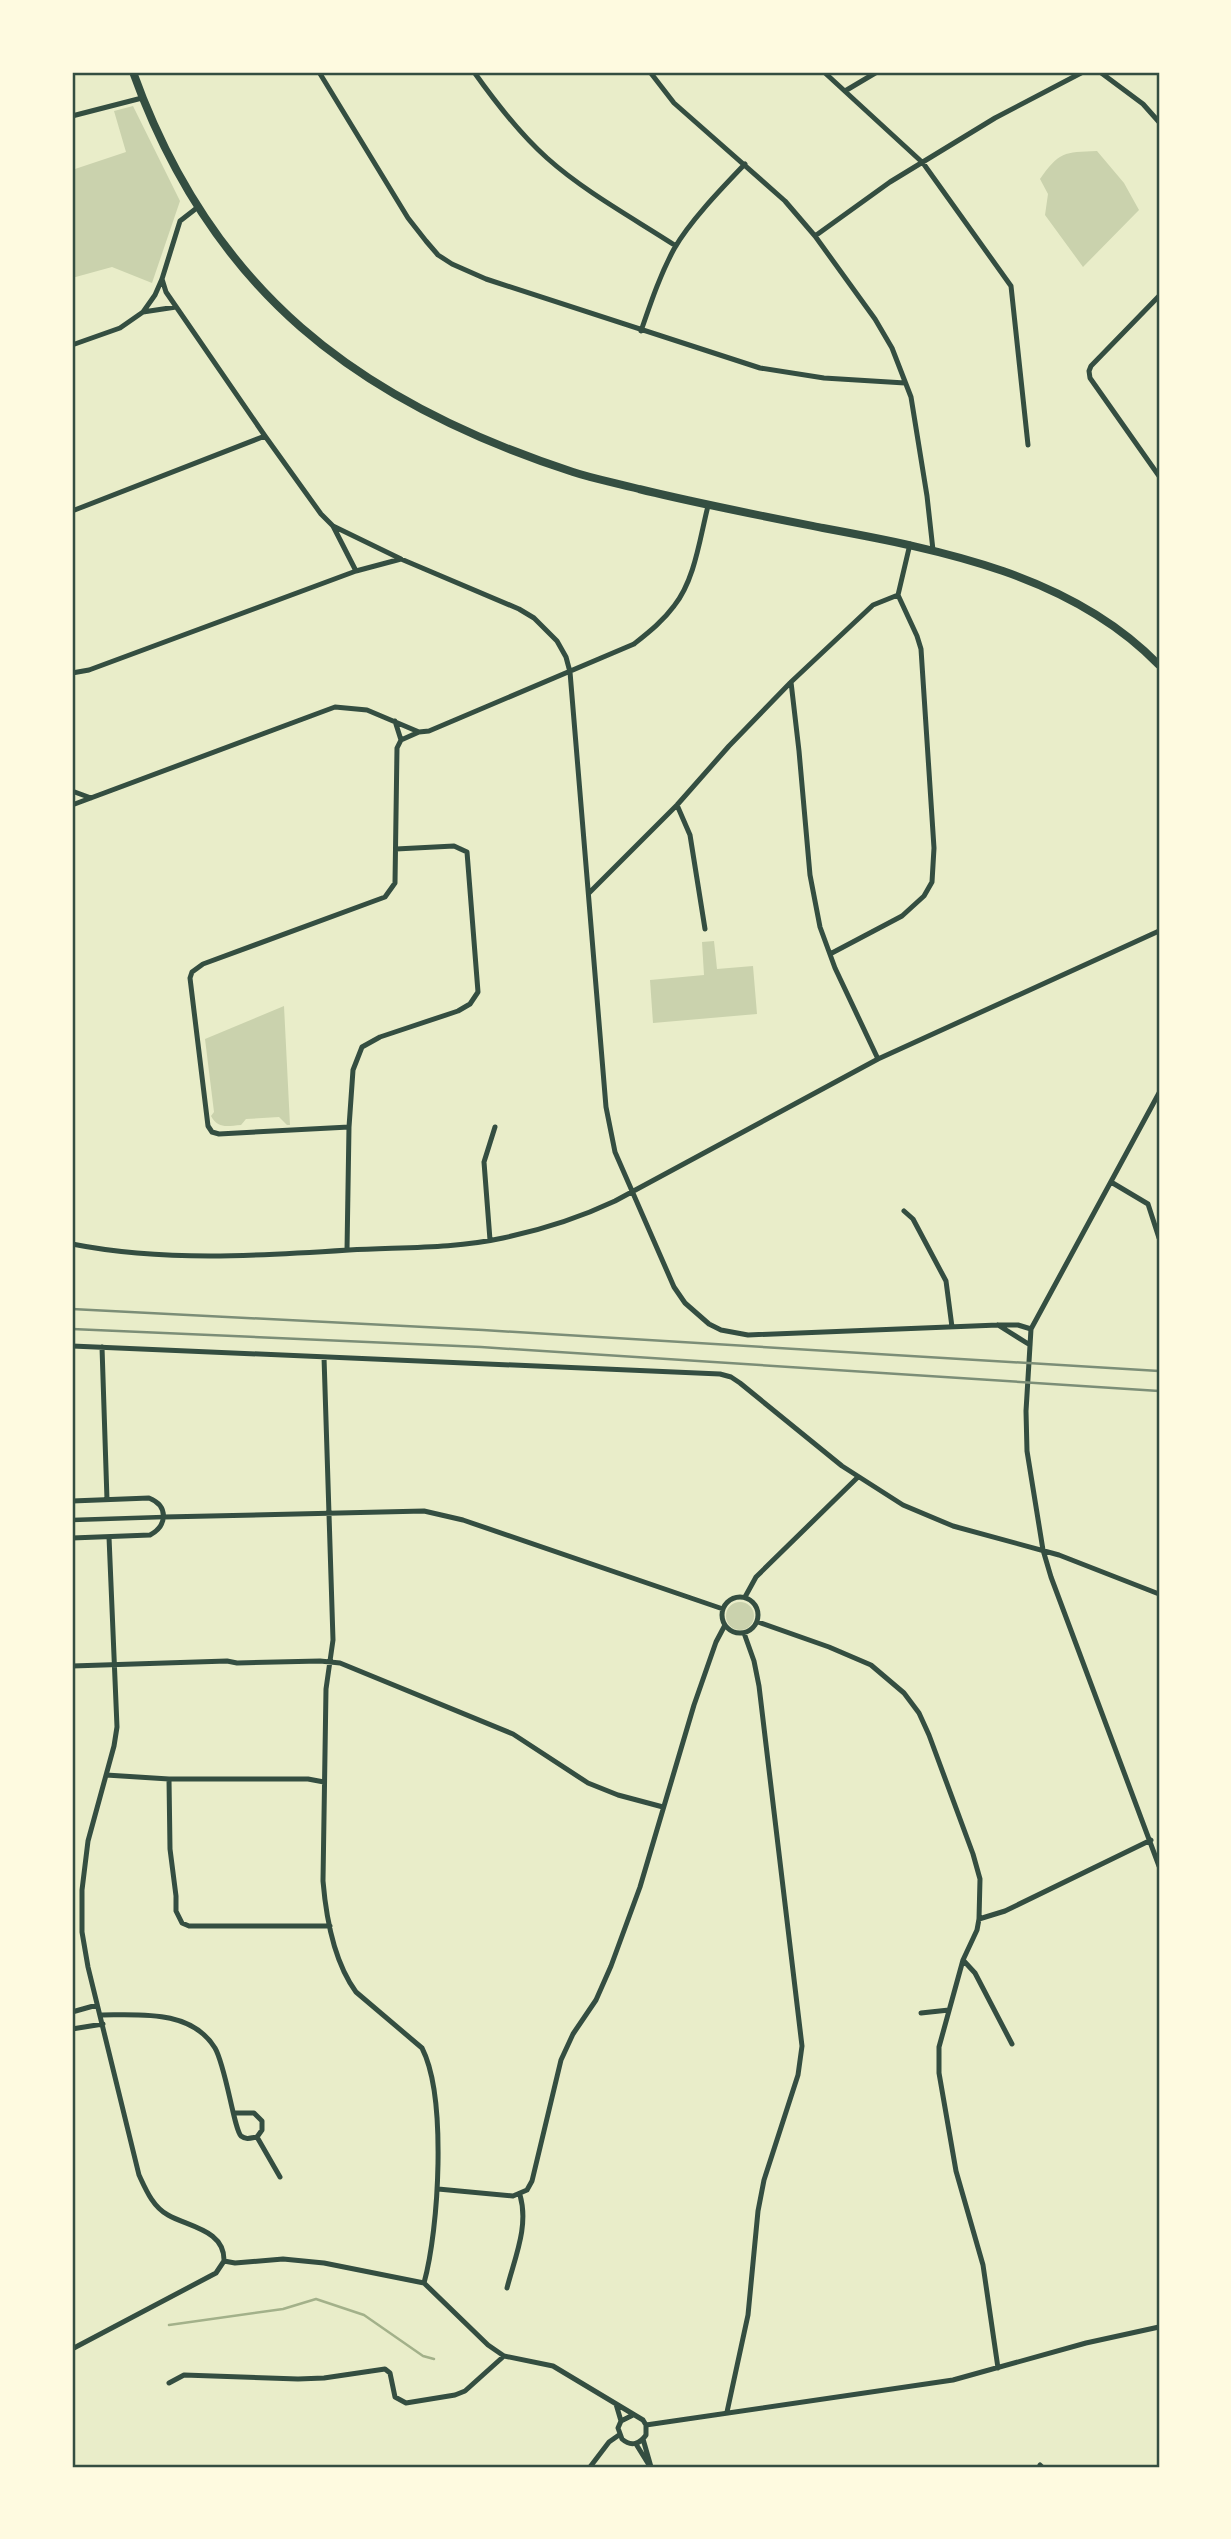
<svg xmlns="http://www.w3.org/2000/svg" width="1231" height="2539" viewBox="0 0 1231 2539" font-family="'Varela Round',sans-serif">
	<rect width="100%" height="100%" fill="#e9edc9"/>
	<!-- green -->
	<path fill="#cad2ad" d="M133,106L180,201L152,283L112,267L72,278V170L126,152L114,111Z
		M1097,151L1124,183L1139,210L1083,267L1045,215L1048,194L1040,179C1059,152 1064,152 1097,151Z
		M714,941L717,969L753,966L757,1014L653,1023L650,980L704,975L702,942Z
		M284,1006L290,1125H287L279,1117L246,1119L241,1125C227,1126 218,1129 211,1116L214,1112L205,1039Z
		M726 1616a14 14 0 1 1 28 0a14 14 0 1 1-28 0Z"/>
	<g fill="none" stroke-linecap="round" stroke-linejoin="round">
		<!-- stream -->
		<path stroke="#a3b18a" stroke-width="2.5" d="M169,2325L283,2309L316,2299L364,2315L423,2356L434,2359"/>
		<!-- pedestrian -->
		<path stroke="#344e41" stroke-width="4.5" d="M72,1520L164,1517"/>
		<!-- minor -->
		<path stroke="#344e41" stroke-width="5" d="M319,72L408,218L426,241L438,255L452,264L486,279L760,368L824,378L905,383
			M474,72C496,103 519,133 547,158C585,192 633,218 676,246
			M650,72L674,103L785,201L815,236L875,319L892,348L911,397L927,496L933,550
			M824,72L923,163L1011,286L1028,445
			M1100,72L1143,104L1159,122
			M845,91L877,72
			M72,116L142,98
			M815,236L890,182L995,118L1083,72
			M162,279L166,292L265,436L321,514L333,526L356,571
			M1159,296L1091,366L1089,371L1090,378L1159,476
			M143,312L155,295L162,279L180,221L198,207
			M641,331C651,302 660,275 674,249C690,221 722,188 745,164
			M72,345L120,328L143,312L176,307
			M72,511L265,436
			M333,526L401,559L519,609L534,618L557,641L566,657L570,672L606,1107L615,1152L674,1287L685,1303L709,1324L721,1330L748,1335L998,1325H1018L1031,1329
			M72,673L89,670L356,571L401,559
			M791,682L799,751L810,875L820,927L835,968L878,1059
			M401,740L419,732
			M72,791L91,798
			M72,805L335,707L367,710L419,732L429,731L634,644C649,632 663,621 674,606C695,580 700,537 708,506
			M677,805L690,835L705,929
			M589,893L677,805L729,746L791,682L873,605L898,595L910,544
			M830,954L902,916L924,896L932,882L934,848L921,649L917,636L898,595
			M1159,1093L1031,1329L1026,1411L1027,1451L1043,1550L1051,1577L1159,1866
			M349,1127L219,1134L212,1132L208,1126L190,978L192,972L203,964L385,897L395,883L397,748L401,740L395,721
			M1111,1182L1148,1204L1159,1238
			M904,1211L913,1219L946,1281L952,1327
			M490,1240L484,1162L495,1127
			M72,1244C163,1262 257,1256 349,1250C400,1247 453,1249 503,1238C541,1230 579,1218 615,1201L878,1059L1159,931
			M347,1250L349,1127L353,1070L362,1047L380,1037L458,1011L470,1004L478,992L467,852L454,846L396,849
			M998,1325L1030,1345
			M72,1346L720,1374L731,1377L740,1383L842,1466L903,1505L953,1526L1059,1555L1159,1594
			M102,1347L107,1500
			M324,1357L333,1640L326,1689L323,1881C326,1917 334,1962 356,1992L422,2048C447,2097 439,2229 424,2283
			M72,1501L149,1498C169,1506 167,1526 150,1535L72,1538
			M164,1517L424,1511L463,1520L723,1609
			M109,1537L117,1727L114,1746L88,1841L82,1890V1932L88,1967L139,2175C146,2190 153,2207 168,2215C189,2227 225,2230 224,2261
			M722 1615a18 18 0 1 1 36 0a18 18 0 1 1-36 0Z
			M745,1597L756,1577L858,1477
			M758,1622L829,1647L871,1665L904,1693L919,1713L929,1735L973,1854L980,1879L979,1919L977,1930L963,1960L939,2047V2073L956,2171L983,2265L998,2368
			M72,1666L227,1661L237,1663L320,1661L340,1663L513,1734L588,1783L618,1795L663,1807
			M106,1775L169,1779H308L324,1782
			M169,1779L170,1849L176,1896V1911L182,1923L189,1926H330
			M979,1919L1005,1911L1151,1840
			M963,1960L975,1973L1012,2044
			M72,2012L97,2005
			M921,2013L949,2010
			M100,2015C139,2015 191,2009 215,2048C226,2067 234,2129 241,2136C246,2140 251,2138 257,2137L262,2130V2121L254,2113H234
			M72,2029L103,2024
			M257,2137L280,2177
			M438,2189L513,2196L527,2190L532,2181L561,2060L573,2034L596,2000L611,1966L640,1887L694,1705L716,1642L725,1625
			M224,2261L235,2263L283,2259L324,2263L424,2283L488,2345L504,2356L553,2366L643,2420L646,2425V2435C640,2444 631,2447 622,2439L618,2428L621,2421L633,2415
			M507,2288C515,2257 529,2226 520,2195
			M72,2349L216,2273L224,2261
			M169,2383L184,2375L298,2379L324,2378L385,2369L390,2373L395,2397L406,2403L455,2395L465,2391L504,2356
			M616,2404L621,2421
			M727,2412L748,2315L758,2211L764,2180L798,2075L802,2046L759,1686L754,1661L744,1633
			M646,2425L953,2380L1086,2343L1159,2327
			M643,2439L651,2467
			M636,2444L649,2465
			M1040,2465L1042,2467
			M590,2467L609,2442L619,2435"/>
		<!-- secondary -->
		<path stroke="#344e41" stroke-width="8" d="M133,72C211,290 357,402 573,472C594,479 617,483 639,489C700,504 762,516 823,528C942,550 1072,575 1159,665"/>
		<!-- rail -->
		<path stroke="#7c8e77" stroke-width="2.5" d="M72,1309L483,1330L1159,1371
			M72,1329L481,1347L1159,1391"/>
	</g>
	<!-- border -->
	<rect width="1231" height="2539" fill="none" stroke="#fefae0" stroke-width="147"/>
	<rect x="74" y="74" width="1084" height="2392" fill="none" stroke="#344e41" stroke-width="2.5"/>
</svg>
